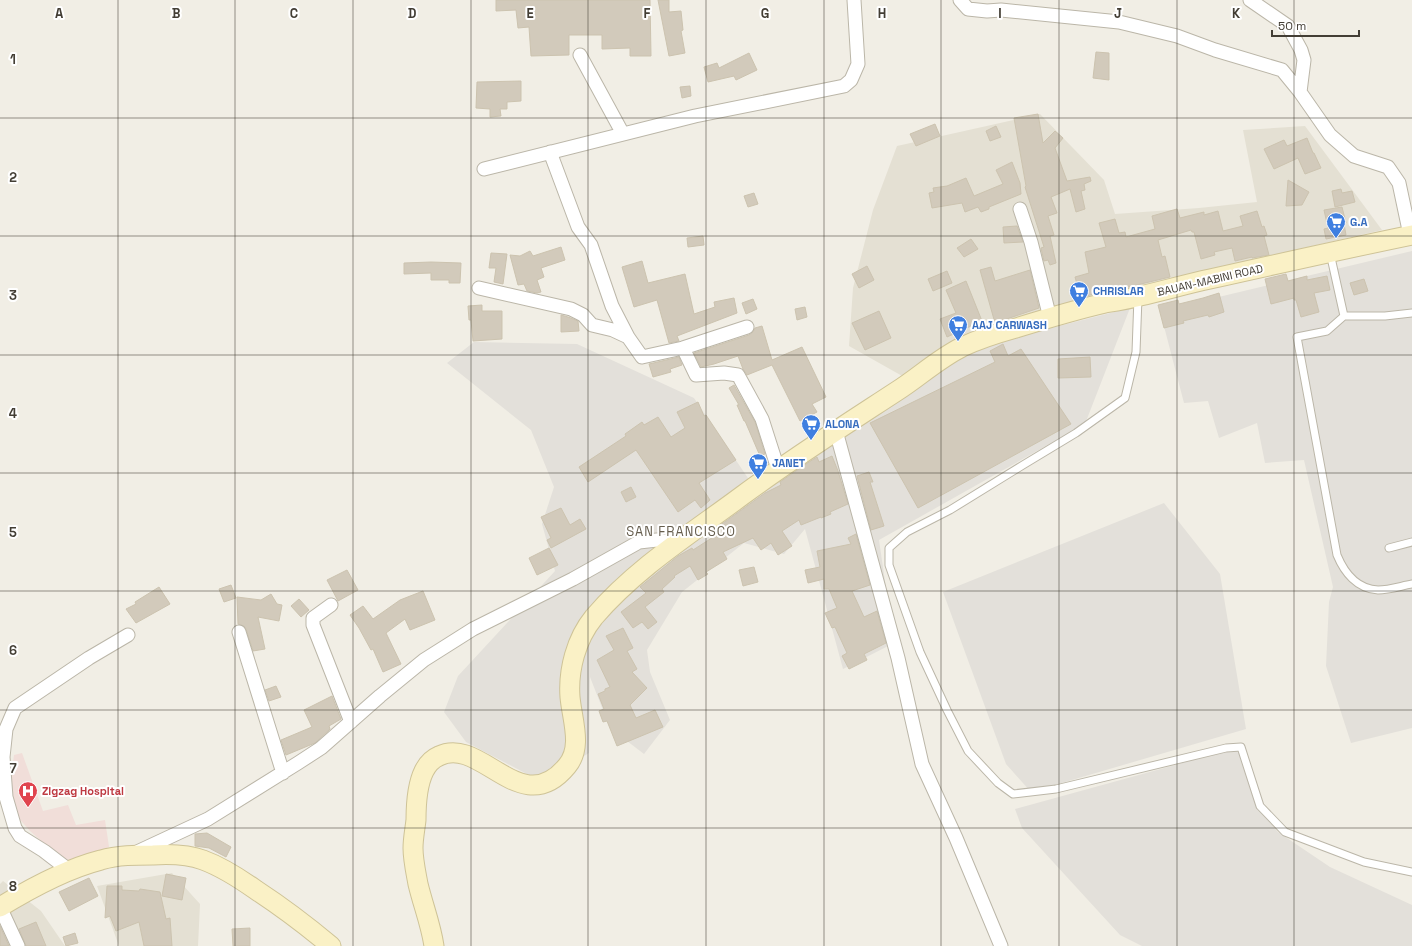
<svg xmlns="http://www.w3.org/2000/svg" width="1412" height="946" viewBox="0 0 1412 946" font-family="'Space Grotesk',sans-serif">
	<rect width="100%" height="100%" fill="#f1eee5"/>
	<!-- residential -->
	<path fill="#e4e0d3" d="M1040,114L1104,180L1115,214L1199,208L1257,202L1243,130L1305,126L1382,230L1086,298L992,324L904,377L849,346L853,288L873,210L897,146Z
		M172,873L200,904L198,946H119L97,886Z
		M3,881L41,911L65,946H0V884Z"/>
	<!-- industrial -->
	<path fill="#e3e0da" d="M1412,251V728L1351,743L1326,666L1329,602L1333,587L1304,460L1265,463L1257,423L1219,438L1208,401L1184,403L1160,311Z
		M1130,308L1085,424L879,540L894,643L843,669L805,529L784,554L744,543L682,592L647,650L650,672L670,720L644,754L610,728L590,677L589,753L542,782L466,742L444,712L458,676L555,571L542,524L554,487L531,430L447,363L474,342L577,344L694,398L756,490L965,350Z
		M1164,503L1220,574L1246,729L1031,792L1006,764L943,592Z
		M1237,748L1257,808L1278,832L1330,867L1412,905V946H1142L1120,935L1022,828L1015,809Z"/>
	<!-- medical -->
	<path fill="#f1ded9" d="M22,753L43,811L68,805L76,825L105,820L109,847L70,863L48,847L30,831L16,815L9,794L14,755Z"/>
	<!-- building -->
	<path fill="#d2cabb" stroke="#ccc3af" d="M496,0H650L651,56H630V48L602,49V35H569V55L531,56L529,27L518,28L516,10L496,11Z
		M658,0H669V12L681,11L683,30L681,31L685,53L669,56Z
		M1096,52L1109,53V80L1093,78Z
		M749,53L757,70L736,80L734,76L708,82L704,67L717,63L719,68Z
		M521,81V101L507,102V109H500L501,116L490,117V109L476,108L477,82Z
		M690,86L691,96L682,98L680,87Z
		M1038,114L1043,143L1055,131L1063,138L1055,148L1067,181L1090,177L1091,181L1084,184L1085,190L1081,191L1085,209L1076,212L1070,189L1051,197L1057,213L1048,216L1054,235L1050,236L1056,263L1050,265L1048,260L1044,261L1041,248L1044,247L1025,187L1026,186L1014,118Z
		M935,124L940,136L916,146L910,134Z
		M996,126L1001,137L990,141L986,131Z
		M1307,138L1313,153H1314L1321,168L1305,174L1298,158L1274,169L1264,149L1284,140L1287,146Z
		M1012,162L1020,183L1021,194L989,207V209L981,212L978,207L965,212L962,203L932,208L929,193L934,192L933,188L947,186L966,178L974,196L1003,184L996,170Z
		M1288,180L1309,192L1302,205L1286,206Z
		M1341,189L1342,193L1352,191L1355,202L1335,207L1332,191Z
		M754,193L758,204L748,207L744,196Z
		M1342,207L1346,223L1344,224L1346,235L1326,239L1324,229L1328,228L1324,210Z
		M1177,209L1180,218L1204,212V215L1218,211L1223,231L1243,226L1240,216L1257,211L1262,227L1264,226L1267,235L1264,236L1269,255L1252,258V257L1235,261L1232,248L1214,252L1215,255L1201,259L1194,232H1192L1191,230L1158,240L1162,257L1165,256L1170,277L1116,290L1115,286L1093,291V294L1081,298L1075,277L1089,273L1085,252L1106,247L1099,223L1115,219L1119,233L1125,232L1126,237L1155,229L1152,216Z
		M1017,226L1023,242L1004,243L1003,227Z
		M703,236L704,245L688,247L687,238Z
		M971,239L978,249L964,257L957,248Z
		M561,247L565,260L541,268L544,277L537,280L541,292L537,293L527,291L524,284L518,285L510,255L520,256L530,251L533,256Z
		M491,253L507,254L503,284L494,282L496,268H489Z
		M642,261L648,283L685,274L694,314L715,307L714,302L734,298L737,313L677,336L679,341L669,343L657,300L634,307L622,267Z
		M431,262L461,263L460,283H449V280H431V273L404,274V263Z
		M867,266L874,280L859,288L852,274Z
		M991,267L995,281L1030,270L1039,308L995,323L980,270Z
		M947,271L952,283L933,291L928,279Z
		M1286,274L1288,281L1307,276V280L1327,276L1330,290L1314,293L1319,312L1301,317L1296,300H1294V298L1271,304L1265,279Z
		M1364,279L1368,291L1354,295L1350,283Z
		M966,281L982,321L947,337L940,319L956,313L946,290Z
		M1219,293L1224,312L1209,317L1208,315L1183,321L1184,323L1164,328L1158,305L1178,300L1179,304L1203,298Z
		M753,299L757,309L746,314L742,303Z
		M482,305V311H502V339L473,341L471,320H469L468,306Z
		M805,307L807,317L797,320L795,309Z
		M879,311L891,338L865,350L852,323Z
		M561,315L568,317L578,321L579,331L561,332Z
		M762,326L772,360L802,347L826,397L812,404L817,412L800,421L772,365L747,375L743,369L738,356L714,364L701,367L694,353L749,335L753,332L755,328Z
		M1003,344L1008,356L1021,349L1071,424L918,508L870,423L995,362L990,351Z
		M679,357L682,365L670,369L671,372L653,377L649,364Z
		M1090,357L1091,377L1058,378V359Z
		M734,385L755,422L765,454L760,456L745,421H744L737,405H739L729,388Z
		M698,402L704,416L706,415L736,460L699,483L710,500L701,508L695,500L678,512L636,450L588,482L579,467L626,436L625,434L642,422L644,425L658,417L671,437L685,428L677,412Z
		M832,456L838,471L848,504L830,512L831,514L821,518V517L801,525L799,520L782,531L792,546L778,555L771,543L761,550L753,538L723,552L727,559L706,572L708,574L698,580L690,566L674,576L675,577L662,589L664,592L645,607L657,622L648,629L642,622L633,628L621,612L646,593L640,587L678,556L692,548L693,550L718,534L715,529L765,493L781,485L780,482L806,464L817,457L819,462Z
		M869,472L873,482H870L884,526L871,530L857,476Z
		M631,487L636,497L626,502L621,492Z
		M561,508L570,525L580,519L586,529L551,548L547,540L551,538L541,517Z
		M856,534L870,585L852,591L864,617L877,611L886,643L864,654L867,660L849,669L842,656L847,653L835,627L832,628L825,613L837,608L829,589H824V579L808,583L805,570L820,567L817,551L851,544L848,538Z
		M549,548L558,565L537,575L529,558Z
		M754,567L758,582L743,586L739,570Z
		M347,570L358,590L338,601L327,580Z
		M231,585L236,598L224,602L219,589Z
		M159,587L170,604L136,623L126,609L136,604L135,602Z
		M423,591L435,620L410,630L405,619L386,633L401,664L383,672L373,649L371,650L359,628L350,615L363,606L373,619L400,600Z
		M271,594L277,604L282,605L279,621L258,617L265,649L253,651L246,629L244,626L238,624L237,597L261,600Z
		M299,599L309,610L301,617L291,606Z
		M623,628L633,648L627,651L637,669L632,672L647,688L630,705L636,718L655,710L663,727L617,746L607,721L603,722L599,711L604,709L598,694L605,691V689L610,687L597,660L614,650L606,636Z
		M276,686L281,697L269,701L265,690Z
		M332,696L341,719L329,726L330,729L315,743L286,755L281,740L312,727L304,710Z
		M207,833L231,847L226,857L209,848L195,846V834Z
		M166,874L186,878L182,900L162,896Z
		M89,878L98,896L69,911L59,892Z
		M107,886H122V890L139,891L140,889L160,892L166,919L170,918L172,946H144L139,922L116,931L110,916L105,918Z
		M36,922L46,946H26L19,929Z
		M0,926L9,946H0Z
		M250,928V946H233L232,929Z
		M75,933L78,943L66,946L63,937Z"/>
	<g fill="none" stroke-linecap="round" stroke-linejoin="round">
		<!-- lane casing -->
		<g stroke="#bbb6a8" stroke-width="9">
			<path id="lane" d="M1330,253L1344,316
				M1138,297L1136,352L1125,398L1076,433L1023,465L950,510L907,532L889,548V565L920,652L947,710L968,751L998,783L1013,794L1056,789L1226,748L1241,747L1260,806L1285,832L1364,862L1412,872
				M1412,313L1385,316H1344L1327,331L1297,337L1337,555C1344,572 1357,589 1378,590C1389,590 1401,586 1412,584
				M1389,548L1412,542"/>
		</g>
		<!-- street casing -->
		<g stroke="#bbb6a8" stroke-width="15">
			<path id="street" d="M960,0L968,9L987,11L1001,10L1119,22L1177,36L1215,50L1282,70L1300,92L1330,135L1354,156L1388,167L1399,183L1410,235
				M1250,0L1288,26L1301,50L1304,60L1300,92
				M580,55L623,134
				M550,152L578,227L591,245L612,306L628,337L642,357L683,348L747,327
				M484,169L695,116L844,86L851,80L858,64L854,0
				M1020,209L1031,242L1050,318
				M479,288L571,309L583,315L592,325L613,330L628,337
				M683,348L696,375L724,373L738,375L762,419L778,469
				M836,431L898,658L922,764L956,838L1001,946
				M331,605L313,618V625L351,722
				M239,632L283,773
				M135,853L208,819L298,763L321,748L380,696L424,660L473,629L573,579L639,542L657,540L678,543
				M70,871L44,851L20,836L15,828L6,797L3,757L6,729L15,708L89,658L128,635
				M0,907L18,946"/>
		</g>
		<!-- secondary casing -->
		<g stroke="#cec397" stroke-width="21">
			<path id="secondary" d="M0,907C31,888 66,869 101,860C118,855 136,855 153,855C170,854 187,854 203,860C222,867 239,878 256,890C282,907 307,926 331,946
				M434,946C431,925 423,905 418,884C416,873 413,860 413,848C413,839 415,829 416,820C416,804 417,785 424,771C427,765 432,759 439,756C481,735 521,822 567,766C583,747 572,720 570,697C568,670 576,639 594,617C636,568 692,533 743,495C793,458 845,425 897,391C919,377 938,359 962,347C979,339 998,333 1016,328C1045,319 1075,310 1105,303C1117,301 1129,299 1140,296C1163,291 1186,284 1210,279C1277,264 1344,249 1412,235"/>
		</g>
		<!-- lane -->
		<use href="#lane" stroke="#fff" stroke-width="7"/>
		<!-- street -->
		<use href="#street" stroke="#fff" stroke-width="13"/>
		<!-- secondary -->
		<use href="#secondary" stroke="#faf1c6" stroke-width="19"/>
	</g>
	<!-- grid -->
	<path fill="none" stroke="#433e35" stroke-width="1" stroke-opacity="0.55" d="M118,0V946M235,0V946M353,0V946M471,0V946M588,0V946M706,0V946M824,0V946M941,0V946M1059,0V946M1177,0V946M1294,0V946M0,118H1412M0,236H1412M0,355H1412M0,473H1412M0,591H1412M0,710H1412M0,828H1412"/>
	<!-- icons -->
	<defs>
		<g id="supermarket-pin" transform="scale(1)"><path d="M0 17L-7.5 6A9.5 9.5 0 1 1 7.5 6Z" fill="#3f7fe0" stroke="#fff"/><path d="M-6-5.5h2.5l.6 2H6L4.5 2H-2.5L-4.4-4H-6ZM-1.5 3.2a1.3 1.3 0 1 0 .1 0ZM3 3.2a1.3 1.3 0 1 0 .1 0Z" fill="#fff"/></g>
		<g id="hospital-pin" transform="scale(1)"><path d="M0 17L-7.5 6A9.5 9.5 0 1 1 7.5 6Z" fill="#e0444e" stroke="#fff"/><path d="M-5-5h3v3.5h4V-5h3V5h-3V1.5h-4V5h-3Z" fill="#fff"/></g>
	</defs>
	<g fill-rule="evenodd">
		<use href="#supermarket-pin" x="1336" y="222"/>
		<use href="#supermarket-pin" x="1079" y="291"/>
		<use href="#supermarket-pin" x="958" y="325"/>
		<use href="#supermarket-pin" x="811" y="424"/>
		<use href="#supermarket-pin" x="758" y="463"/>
		<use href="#hospital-pin" x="28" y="791"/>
	</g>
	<g text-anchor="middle" stroke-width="4" stroke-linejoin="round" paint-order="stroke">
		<!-- shop labels -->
		<g font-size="11" font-weight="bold" fill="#366cbe" stroke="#fff" text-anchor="start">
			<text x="1350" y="226">G.A</text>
			<text x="1093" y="295">CHRISLAR</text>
			<text x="972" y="329">AAJ CARWASH</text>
			<text x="825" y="428">ALONA</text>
			<text x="772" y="467">JANET</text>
		</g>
		<!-- street labels -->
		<g font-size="11" fill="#433e35" stroke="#fff">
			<text transform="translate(1210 280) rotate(-13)" y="4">BAUAN-MABINI ROAD</text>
		</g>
		<!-- health labels -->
		<g font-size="11" font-weight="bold" fill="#be3a42" stroke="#fff" text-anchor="start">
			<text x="42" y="795">Zigzag Hospital</text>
		</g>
		<!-- quarter labels -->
		<g font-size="13" letter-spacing="1" fill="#655d4d" stroke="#fff">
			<text x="681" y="536">SAN FRANCISCO</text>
		</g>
	</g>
	<g font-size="13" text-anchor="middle" font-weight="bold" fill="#433e35" stroke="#fff" stroke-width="4" stroke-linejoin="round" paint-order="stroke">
		<text x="59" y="18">A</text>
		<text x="176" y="18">B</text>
		<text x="294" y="18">C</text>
		<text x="412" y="18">D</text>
		<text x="530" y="18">E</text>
		<text x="647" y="18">F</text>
		<text x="765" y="18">G</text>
		<text x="882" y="18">H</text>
		<text x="1000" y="18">I</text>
		<text x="1118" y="18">J</text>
		<text x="1236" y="18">K</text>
		<text x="13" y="64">1</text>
		<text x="13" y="182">2</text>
		<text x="13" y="300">3</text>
		<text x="13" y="418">4</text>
		<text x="13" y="537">5</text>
		<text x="13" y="655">6</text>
		<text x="13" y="773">7</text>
		<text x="13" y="891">8</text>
	</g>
	<!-- scale -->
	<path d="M1272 30v6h87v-6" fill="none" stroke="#433e35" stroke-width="2"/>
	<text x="1278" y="30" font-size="12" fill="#433e35" stroke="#ffffff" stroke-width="3" paint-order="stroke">50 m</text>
</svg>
